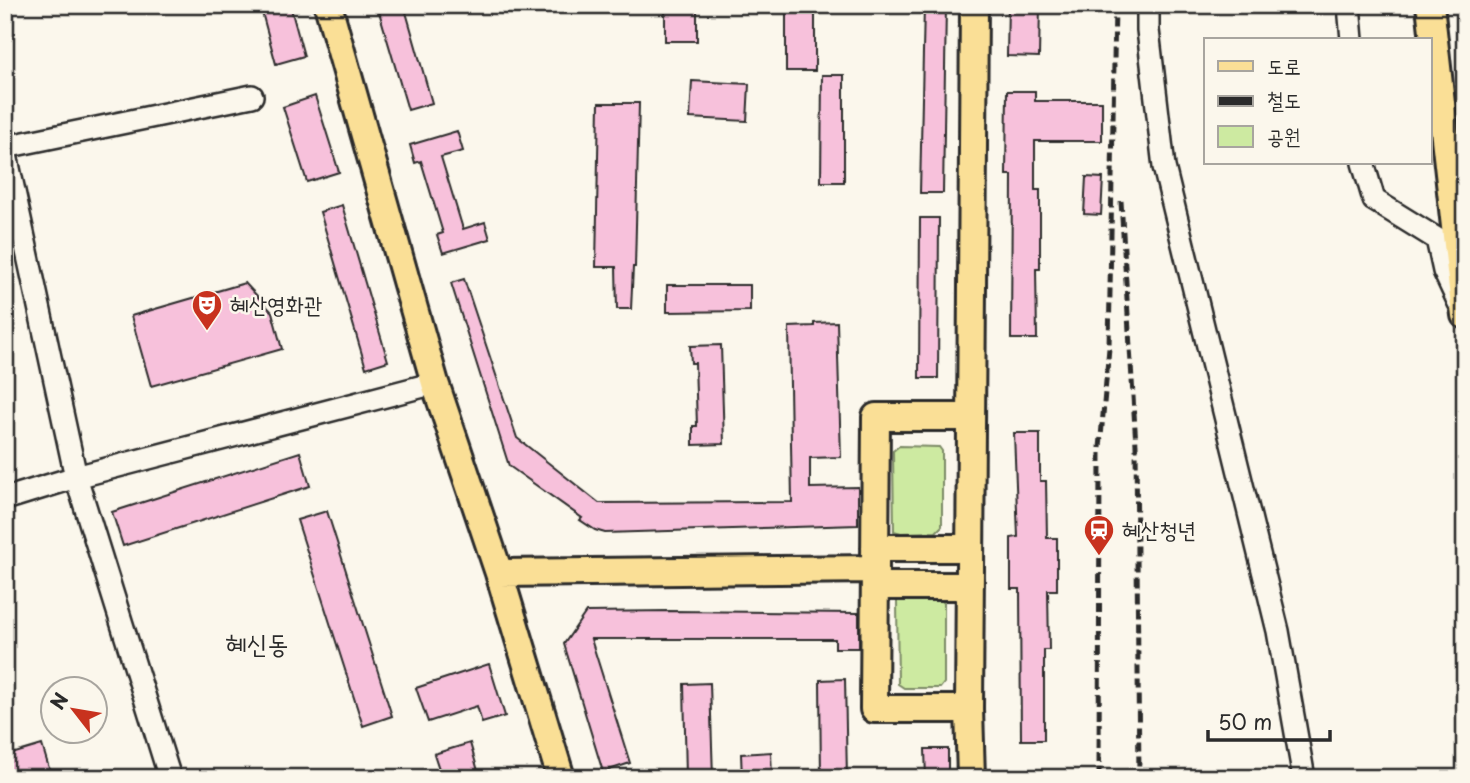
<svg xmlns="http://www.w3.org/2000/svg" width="1470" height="783" viewBox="0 0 1470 783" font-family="'Playpen Sans','Poor Story',sans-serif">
	<rect width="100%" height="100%" fill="#fbf7ec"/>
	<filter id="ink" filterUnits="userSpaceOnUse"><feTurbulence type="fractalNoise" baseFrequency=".0143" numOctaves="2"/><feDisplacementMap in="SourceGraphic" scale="14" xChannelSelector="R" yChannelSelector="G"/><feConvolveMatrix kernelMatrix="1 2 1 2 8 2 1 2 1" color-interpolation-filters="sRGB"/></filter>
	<g filter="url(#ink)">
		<!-- green -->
		<path fill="#cdeaa1" stroke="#7c8a66" stroke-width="2" d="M899,446L939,447L942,451V526L936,532L901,533L894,531L893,451Z
			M902,597L940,599L944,603V683L940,688H904L898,684L897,601Z"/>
		<!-- building -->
		<path fill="#f7c1db" stroke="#2b2b2b" stroke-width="2" d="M260,5H290L304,56L276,64Z
			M377,5H404L432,103L408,110Z
			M665,5H697V41H665Z
			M786,5H815V71H786Z
			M924,5H946L943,193H920Z
			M1008,5H1040L1039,57L1007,56Z
			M822,75H844V182H821Z
			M692,81L749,84L747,121L690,118Z
			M1007,91H1035V101H1102V141H1035V190H1040V269H1036L1037,339H1011L1012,175H1006Z
			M315,96L339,172L307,182L283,107Z
			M599,103H639L635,267H633L631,309H617L616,267H596Z
			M457,131L463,151L441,157L463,229L485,222L490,239L443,253L437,235L443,233L421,161L415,163L410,145Z
			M1086,177L1103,178L1101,215L1084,214Z
			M342,205L388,361L366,368L320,212Z
			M920,218H939L938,378H919Z
			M464,279L517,438L599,503L792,502L789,327L814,326V323L837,322L841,457L810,458V488L858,487V525L605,533L595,530L580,520L582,518L509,466L451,283Z
			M245,283L272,312L282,349L151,386L131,316Z
			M667,285H750V311L667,312Z
			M721,345L724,444L693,445V426H697L695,363H691L690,346Z
			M1014,433H1040V481H1046L1047,538H1057V590H1048L1049,650H1044V740H1021L1020,589H1011V538L1018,537Z
			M300,452L310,486L123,546L112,512Z
			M327,511L392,716L363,726L297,520Z
			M669,611L859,613V648H835V639H591L630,763L603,772L564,644L586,612Z
			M489,664L505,716L482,723L477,706L428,722L416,688Z
			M845,679L847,778H821L820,680Z
			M710,683L713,778H686L684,684Z
			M470,743L480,778H442L434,754Z
			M42,745L52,778H5V756Z
			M925,749H948V778H926Z
			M771,752L772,778H742L741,754Z"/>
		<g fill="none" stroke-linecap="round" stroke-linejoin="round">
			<!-- minor casing -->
			<g stroke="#2b2b2b" stroke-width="26">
				<path id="minor" d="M1148,5V30L1164,167L1278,631L1304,778
					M1349,5L1352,40
					M5,147L252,96
					M5,150L76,477L170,778
					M1363,163L1374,200L1437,239L1444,271L1459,303
					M5,499L76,477L435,383"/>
			</g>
			<!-- major casing -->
			<g stroke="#2b2b2b" stroke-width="32">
				<path id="major" d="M328,5L435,383L499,573L561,778
					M1430,5L1465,315
					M875,548H970
					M499,573L875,569
					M875,586H970
					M969,709H874L876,417H970
					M971,778L969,709L974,5"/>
			</g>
			<!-- minor -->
			<use href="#minor" stroke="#fbf7ec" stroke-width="21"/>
			<!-- major -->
			<use href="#major" stroke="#fadf96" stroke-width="26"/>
			<!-- rail -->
			<path stroke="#2b2b2b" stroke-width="5" stroke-dasharray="10 5" stroke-linecap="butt" d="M1121,201L1136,445L1139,778
				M1099,778L1100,448L1109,348L1115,5"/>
		</g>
	</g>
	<!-- icons -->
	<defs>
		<g id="theatre-pin" transform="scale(1.575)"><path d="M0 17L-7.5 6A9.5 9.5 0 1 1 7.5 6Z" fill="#c8321e" stroke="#fbf7ec"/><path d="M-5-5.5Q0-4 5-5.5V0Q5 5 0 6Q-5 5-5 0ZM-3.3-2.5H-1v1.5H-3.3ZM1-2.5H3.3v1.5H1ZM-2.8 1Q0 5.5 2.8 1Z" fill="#fff"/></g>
		<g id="station-pin" transform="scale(1.575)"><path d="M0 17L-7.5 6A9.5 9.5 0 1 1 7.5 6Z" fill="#c8321e" stroke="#fbf7ec"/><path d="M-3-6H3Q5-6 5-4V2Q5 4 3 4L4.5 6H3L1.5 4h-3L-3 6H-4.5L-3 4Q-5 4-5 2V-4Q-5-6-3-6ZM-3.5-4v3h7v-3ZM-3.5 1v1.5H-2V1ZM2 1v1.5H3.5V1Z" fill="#fff"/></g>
	</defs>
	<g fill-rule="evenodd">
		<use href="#theatre-pin" x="207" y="305"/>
		<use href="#station-pin" x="1099" y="530"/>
	</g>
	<g text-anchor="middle" stroke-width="5" stroke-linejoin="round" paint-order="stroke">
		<!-- poi labels -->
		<g font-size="23" fill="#2b2b2b" stroke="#fbf7ec" text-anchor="start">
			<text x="230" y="313">혜산영화관</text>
			<text x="1122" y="538">혜산청년</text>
		</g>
		<!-- quarter labels -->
		<g font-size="26" fill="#2b2b2b" stroke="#fbf7ec">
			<text x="257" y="653">혜신동</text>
		</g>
	</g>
	<!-- margin -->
	<rect width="1470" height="783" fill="none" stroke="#fbf7ec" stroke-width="28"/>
	<rect x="14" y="14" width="1442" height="755" fill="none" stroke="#2b2b2b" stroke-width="2.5" filter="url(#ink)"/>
	<!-- legend -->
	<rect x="1204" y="38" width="228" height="126" fill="#fbf7ec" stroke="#a8a59f" stroke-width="2"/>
	<rect x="1218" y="61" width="35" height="10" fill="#fadf96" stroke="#a8a59f" stroke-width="2"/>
	<text x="1267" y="74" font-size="21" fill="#2b2b2b">도로</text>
	<rect x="1218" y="96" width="35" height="10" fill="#2b2b2b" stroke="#a8a59f" stroke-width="2"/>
	<text x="1267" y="108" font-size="21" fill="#2b2b2b">철도</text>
	<rect x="1218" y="126" width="35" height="21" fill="#cdeaa1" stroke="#a8a59f" stroke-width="2"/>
	<text x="1267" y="144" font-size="21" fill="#2b2b2b">공원</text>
	<!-- north arrow -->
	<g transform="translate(74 710) rotate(301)"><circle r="33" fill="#fbf7ec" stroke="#a8a59f" stroke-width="2"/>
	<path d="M0-5L12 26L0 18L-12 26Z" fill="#c8321e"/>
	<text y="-10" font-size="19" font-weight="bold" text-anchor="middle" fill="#2b2b2b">N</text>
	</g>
	<!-- scale -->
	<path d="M1208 730v10h122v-10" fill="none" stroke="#2b2b2b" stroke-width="3.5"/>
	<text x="1218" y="730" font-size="21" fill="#2b2b2b" stroke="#fbf7ec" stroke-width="5" paint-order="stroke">50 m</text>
</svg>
